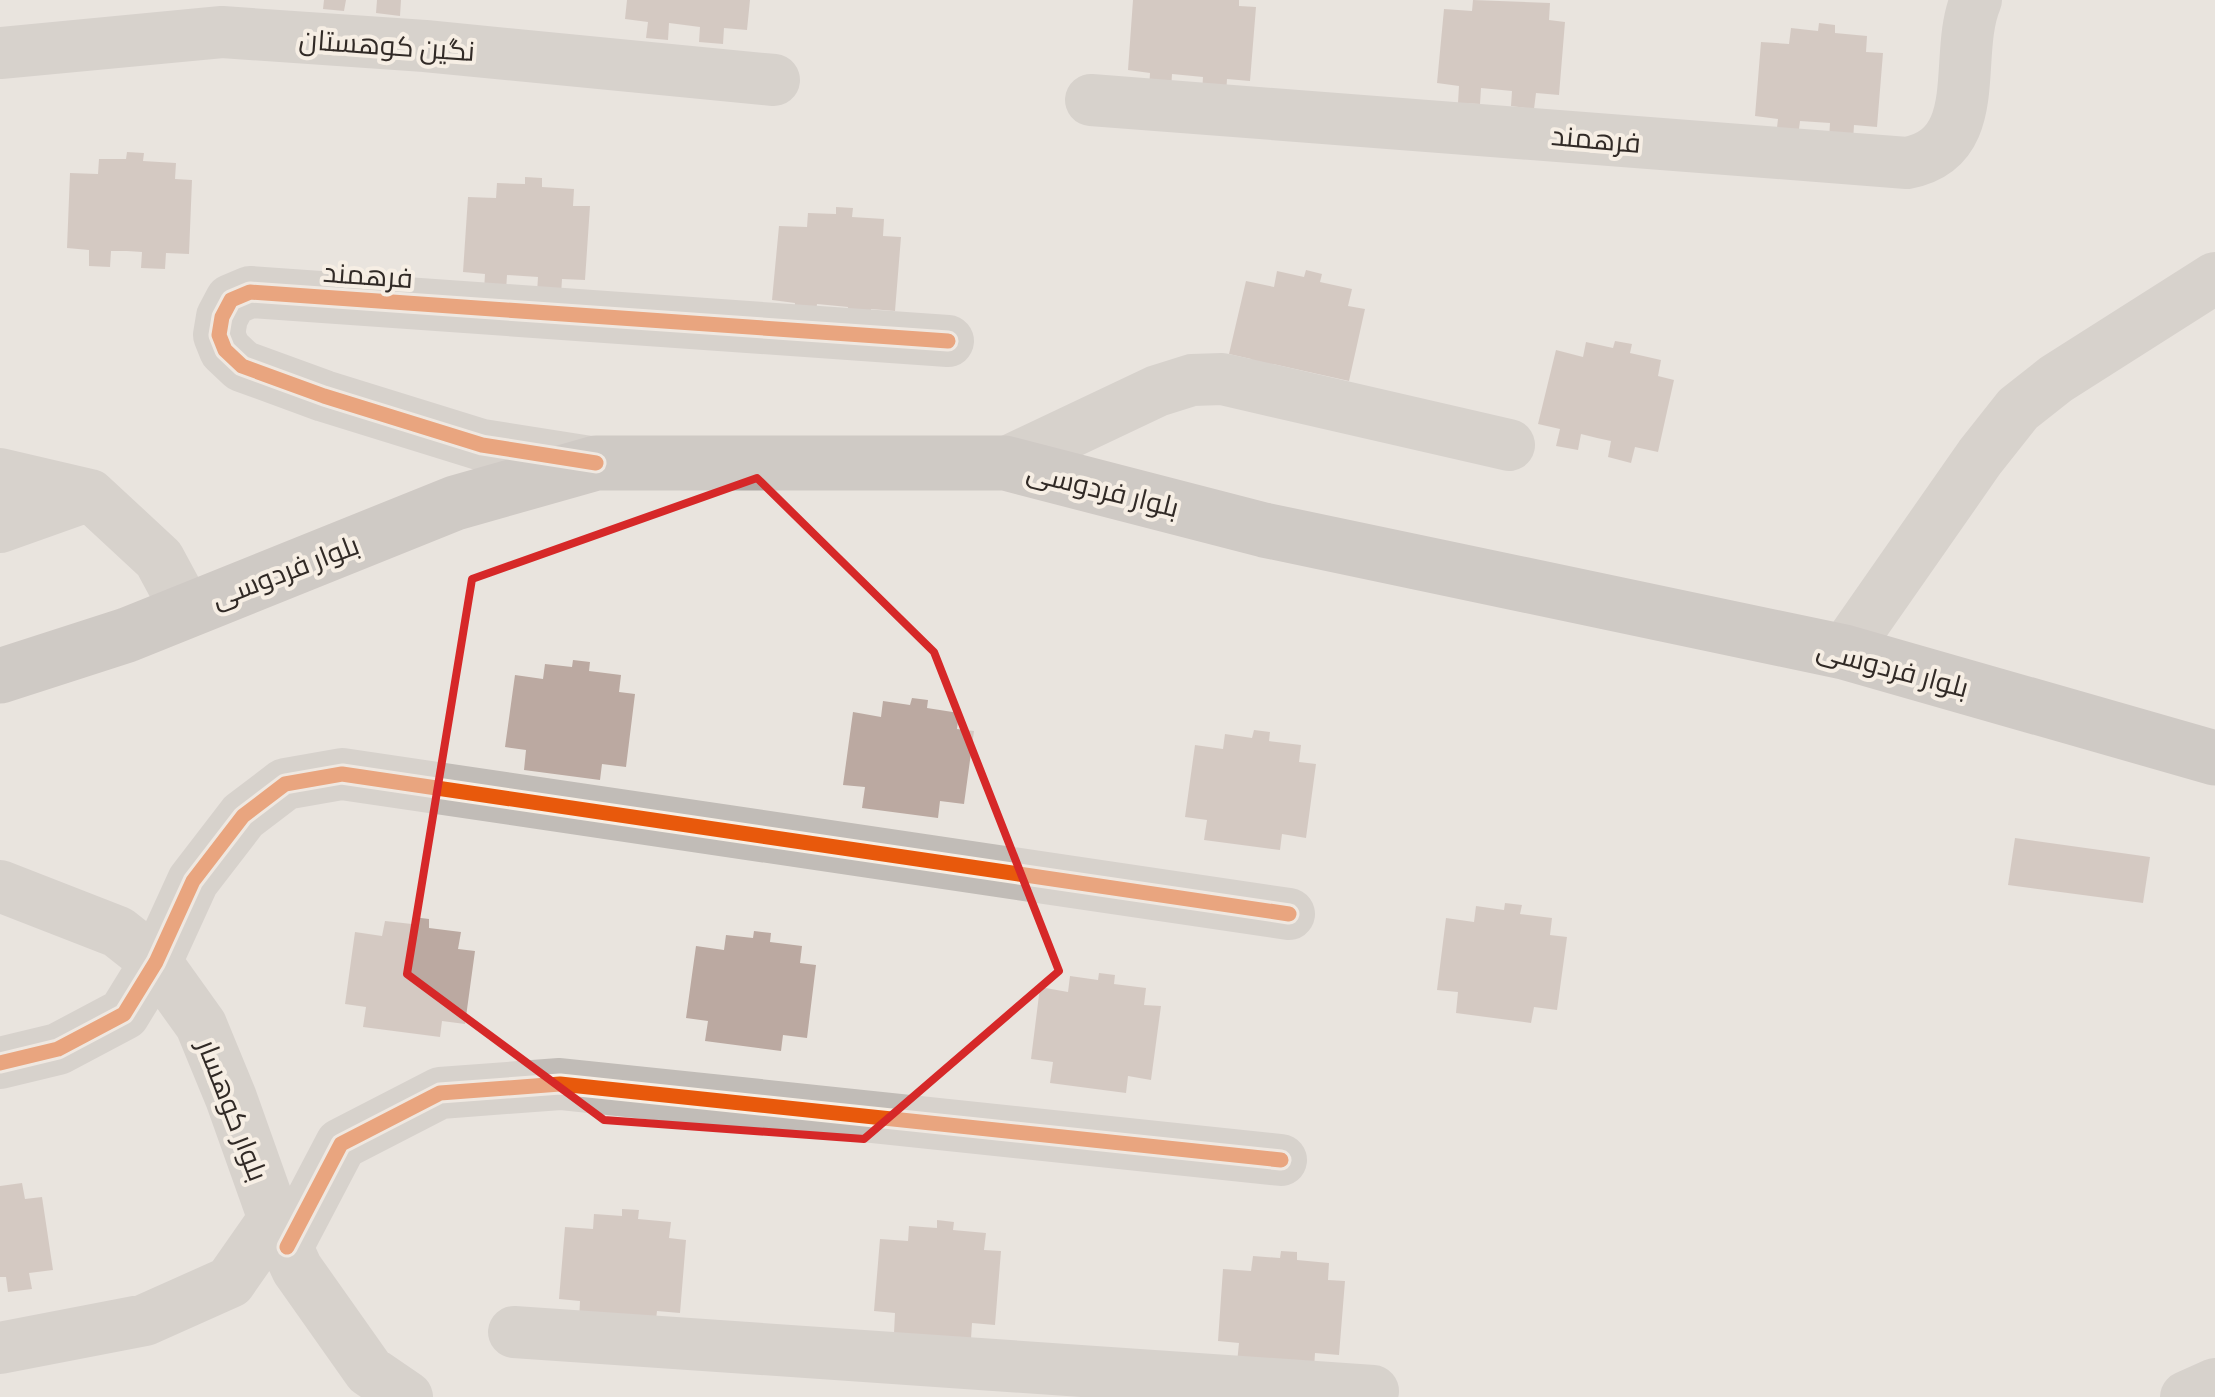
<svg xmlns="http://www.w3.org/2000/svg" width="2215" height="1397" viewBox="0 0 2215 1397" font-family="Signika,Cairo,sans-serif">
	<rect width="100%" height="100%" fill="#e9e4de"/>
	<!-- building -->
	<path fill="#bba9a1" d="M324,0H346L344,11L323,9Z
		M377,0H401L400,16L376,13Z
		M627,0H750L747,30L724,28L723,44L699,42L700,27L669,23L668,40L646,38L648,22L625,19Z
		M1133,0H1239V6L1256,7L1250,81L1227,79L1226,95L1202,92L1203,77L1172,74L1171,91L1149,89L1150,73L1128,70Z
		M1473,0L1550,3L1549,20L1565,22L1559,95L1536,93L1534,109L1511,106L1512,91L1481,88L1480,104L1458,103L1459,86L1437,83L1444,9L1472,11Z
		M1819,23L1835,25V33L1867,36L1866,52L1883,53L1877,127L1854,125L1853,141L1829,139L1830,123L1800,121L1798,137L1776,136L1778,119L1755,116L1761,42L1789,44L1791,28L1818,31Z
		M127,152L144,153L143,161L176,163L175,179L192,180L189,254L166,253L165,269L141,268L142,252L127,251H111L110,267L89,266V250L67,248L70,173L98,174L99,159H126Z
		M525,177L542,178V187L574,189L573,206H590L585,280L562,279L561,295L537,293L538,277L507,275L506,291L484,290L485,274L463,272L468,197L496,198L497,183L525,184Z
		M836,207L853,208L852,217L884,219L883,236L901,237L895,311L871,309L870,325L846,322L848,307L817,304L815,321L794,319L795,303L772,300L779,226L807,227L808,213L836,214Z
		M1306,270L1322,274L1320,282L1352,289L1348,306L1365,309L1349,381L1273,364L1269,380L1251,359L1229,354L1246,281L1274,287L1277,271L1304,277Z
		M1615,341L1632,344L1630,353L1661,360L1658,376L1674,380L1658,452L1635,447L1631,463L1608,457L1611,441L1597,438L1581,434L1578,450L1556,446L1560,429L1538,424L1556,350L1583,357L1586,342L1613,348Z
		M573,660L590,662L589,671L621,675L619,692L635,694L626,767L602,764L600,780L524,770L526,750L505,747L515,675L543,679L545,664L572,667Z
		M912,698L928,700L927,708L959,713L957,729L974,731L964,804L940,801L938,818L862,808L865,787L843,785L853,712L881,717L883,701L910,705Z
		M1254,730L1270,732L1269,741L1301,745L1299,762L1316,764L1306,838L1282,834L1280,850L1204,840L1207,820L1185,817L1195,745L1223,749L1225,734L1252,738Z
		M2015,838L2150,857L2143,903L2008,885Z
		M1505,903L1522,905L1520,914L1552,918L1550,935L1567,937L1557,1010L1534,1007L1531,1023L1456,1013L1458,992L1437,990L1446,918L1474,922L1476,906L1504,910Z
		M413,917L429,919V928L461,932L458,949L475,951L465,1024L442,1021L440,1037L363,1027L366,1007L345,1004L355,932L382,936L385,921L412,924Z
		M754,931L771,933L770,942L802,946L800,963L816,965L807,1038L783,1035L781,1051L705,1041L708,1021L686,1018L696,946L724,950L726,935L753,938Z
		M1099,973L1115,975L1114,984L1146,988L1144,1005L1161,1006L1151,1080L1128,1076L1126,1093L1050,1083L1053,1062L1031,1059L1040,987L1068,992L1070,976L1098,980Z
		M22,1183L25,1199L42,1197L53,1270L29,1273L32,1289L8,1292L6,1277H0V1186Z
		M622,1209L639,1210L638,1219L671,1222L669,1238L686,1240L680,1313L657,1311L655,1328L579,1321L580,1301L559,1299L565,1227L593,1229L594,1214L622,1216Z
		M937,1220L954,1222L953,1230L986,1233L984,1250L1001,1251L995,1325L972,1323L971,1339L894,1333L895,1313L874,1311L880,1239L908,1241L909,1226L937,1228Z
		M1281,1251L1297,1252V1260L1329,1263L1328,1280L1345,1281L1339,1355L1315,1353L1314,1369L1237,1363L1239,1343L1218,1341L1223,1269L1251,1271L1253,1256L1280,1258Z"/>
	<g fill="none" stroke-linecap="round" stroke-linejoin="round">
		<!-- minor -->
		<path stroke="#c1bcb7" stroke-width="52" d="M0,53L222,32L425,46L774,80
			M1091,100L1907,163C1987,147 1952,56 1976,0
			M596,463L482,445L324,396L242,366L225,350L219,335L222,317L231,300L250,292L948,341
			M1005,463L1157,391L1192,380L1222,379L1509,445
			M0,474L90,495L159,559L186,609
			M0,527L90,495
			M1844,652L1980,457L2018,409L2056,379L2215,278
			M0,886L118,932L156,962L201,1025L231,1098L274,1219L297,1269L369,1371L407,1397
			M0,1063L58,1049L124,1014L156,962L193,881L243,816L285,784L342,774L1289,914
			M287,1247L341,1144L440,1093L560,1084L1281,1160
			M514,1332L1373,1391
			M0,1348L145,1320L230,1282L274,1219
			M2186,1397L2215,1384"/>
		<!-- major -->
		<path stroke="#b0aaa6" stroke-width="55" d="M0,676L127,635L455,503L596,463H1005L1264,530L1844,652L2215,758"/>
		<!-- cycleway casing -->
		<g stroke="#f6eee4" stroke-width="21">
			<path id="cycleway" d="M596,463L482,445L324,396L242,366L225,350L219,335L222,317L231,300L250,292L948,341
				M0,1063L58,1049L124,1014L156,962L193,881L243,816L285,784L342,774L1289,914
				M287,1247L341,1144L440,1093L560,1084L1281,1160"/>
		</g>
		<!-- cycleway -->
		<use href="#cycleway" stroke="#e8590c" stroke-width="15"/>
	</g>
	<!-- marked area -->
	<path d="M0 0H2215V1397H0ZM757,478L934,652L1059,971L864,1139L604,1120L407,974L472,579Z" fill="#e9e4de" fill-opacity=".55" fill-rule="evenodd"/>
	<path fill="none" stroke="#d62828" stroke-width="8" stroke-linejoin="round" d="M757,478L934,652L1059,971L864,1139L604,1120L407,974L472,579Z"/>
	<g text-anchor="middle" stroke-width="8" stroke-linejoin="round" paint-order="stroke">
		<!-- street labels -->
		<g font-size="28" fill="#312a26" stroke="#f6eee4">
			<text transform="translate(387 45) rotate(4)" y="10">نگین کوهستان</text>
			<text transform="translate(1596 139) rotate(5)" y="10">فرهمند</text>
			<text transform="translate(368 275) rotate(4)" y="10">فرهمند</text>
			<text transform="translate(1103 489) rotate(14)" y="10">بلوار فردوسی</text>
			<text transform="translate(285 571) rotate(-21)" y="10">بلوار فردوسی</text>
			<text transform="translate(1893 668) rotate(15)" y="10">بلوار فردوسی</text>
			<text transform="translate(233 1110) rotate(69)" y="10">بلوار کوهسار</text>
		</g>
	</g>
</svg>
